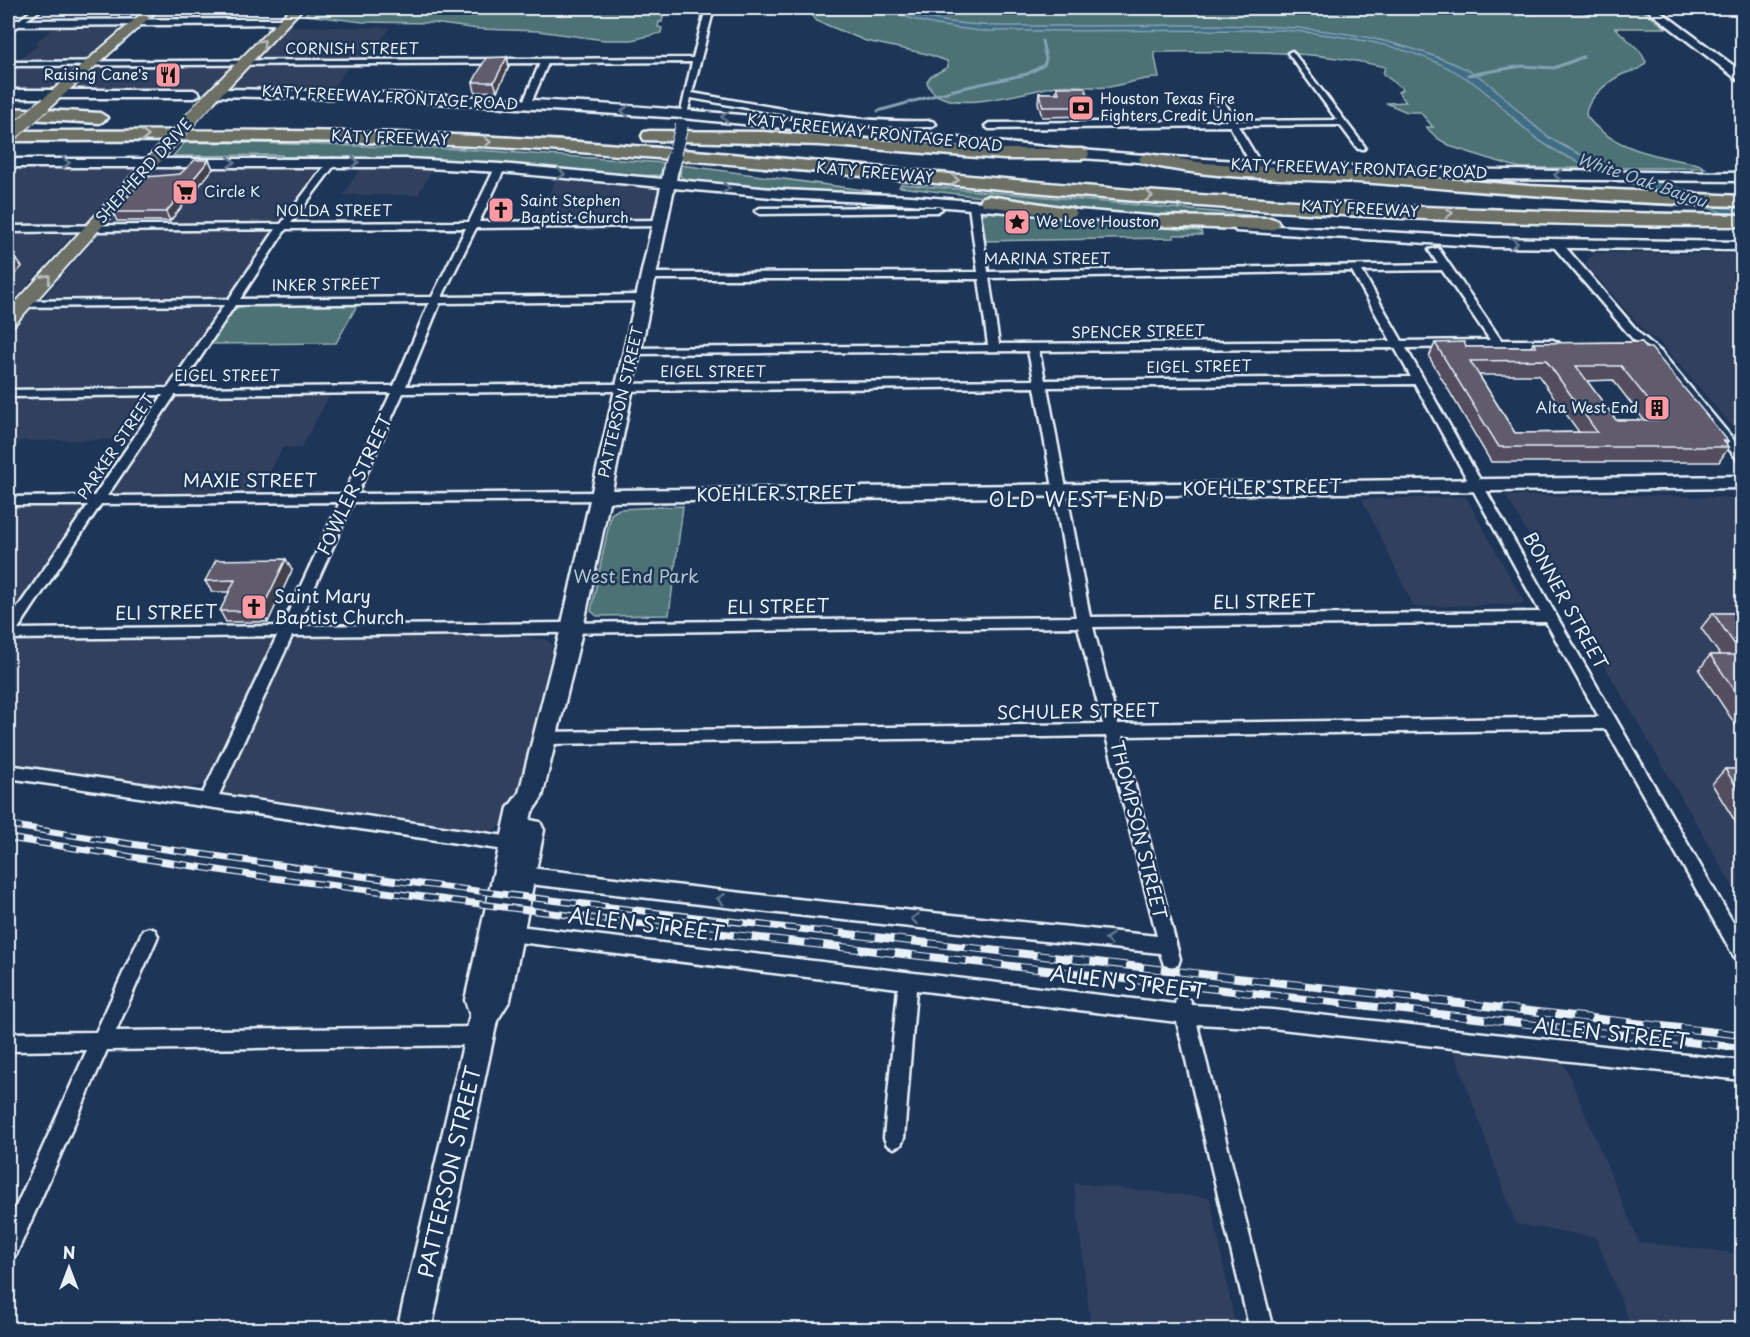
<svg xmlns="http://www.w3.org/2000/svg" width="1750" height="1337" viewBox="0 0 1750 1337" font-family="'Playpen Sans',sans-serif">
	<rect width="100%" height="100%" fill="#1d3557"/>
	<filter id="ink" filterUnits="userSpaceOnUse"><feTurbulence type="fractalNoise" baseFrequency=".0167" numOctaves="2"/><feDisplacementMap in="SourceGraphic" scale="12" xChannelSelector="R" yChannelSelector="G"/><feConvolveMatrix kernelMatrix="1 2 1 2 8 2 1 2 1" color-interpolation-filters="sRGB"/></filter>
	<g filter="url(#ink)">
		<!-- built -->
		<path fill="#31405e" d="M57,25H124L77,67L249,66L287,26L390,28L367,59H354L331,90L237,88L200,91L8,92V66L12,65L39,44L35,43Z
			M131,166L136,169L85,222L8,226V167Z
			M315,166L317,170L285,218L279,222H111L157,171L168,167Z
			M362,166L433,168L418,195H343Z
			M557,176L656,186L659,192L652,216L636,220L539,221Z
			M271,229L277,232L231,296L226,298L52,300L44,297L100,233L110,231Z
			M8,232L74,233L19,294L8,298Z
			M1594,253L1742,254V438L1674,358L1657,339L1650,337L1588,267L1586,262Z
			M216,305L221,306V311L172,383L167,385L8,388V334L29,311L34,309L41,307Z
			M331,393L301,448L283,447L258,494L111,493L173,398L178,396Z
			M144,394L160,395L162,398L133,439L20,441L8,456V397Z
			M1624,495L1742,498V902L1506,496Z
			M1466,497L1525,604L1414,607L1362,499Z
			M77,506L81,508L78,518L8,622V507Z
			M261,635L271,637L275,643L208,779L202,785L186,790L8,765V646L10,643L25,639Z
			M303,636H520L547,640L553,646L511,816L503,825L491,831L475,832L230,797L224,793L221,788L287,644Z
			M1453,1048L1563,1061L1639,1242L1742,1254V1329H1632L1596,1237L1516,1224Z
			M1074,1183L1210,1198L1236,1329H1091Z"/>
		<!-- green -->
		<path fill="#4e7274" stroke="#9bb2b6" stroke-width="1.5" d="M310,8H665L662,22H659L658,27L662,28L661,33L632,40H604L538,31L478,29L433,23L363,22L305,15Z
			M811,8H1375L1393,10L1399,8H1449L1475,13L1536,15L1535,14H1586L1579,8H1639L1666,28H1615L1640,51L1646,62C1640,72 1630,70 1621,75C1608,82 1586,99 1586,115C1609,149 1661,157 1698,164L1705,168H1522L1513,166L1452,147L1437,138L1426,127H1433L1420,112H1407L1386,103L1406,102L1398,92L1403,89L1383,74L1385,67C1308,48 1233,52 1154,52L1159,78C1141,78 1126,84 1109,87C1092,89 1075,84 1057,86C1030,90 938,121 927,82L931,76L948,67L947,61L927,54L866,41L817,21L810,14Z
			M186,141L462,149L665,163L662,175L633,176L474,163L340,157H282V155L173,156Z
			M681,165L871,191V195L687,181L680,176Z
			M901,184L1250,215L1251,220L1106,212L899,187Z
			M990,212L1201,231L1202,235H1174V238L982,241L980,215Z
			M359,302L336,343L209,344L232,311L242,305Z
			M683,506L669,615L597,616L591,611L611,514L619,509Z"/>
		<!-- water -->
		<path fill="#416d85" stroke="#84a2b3" stroke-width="1.5" d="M886,8C903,7 911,14 927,18C950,23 973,25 997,26C1057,26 1118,26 1178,25C1262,25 1345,25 1425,53C1449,61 1474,70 1493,87C1516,107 1535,131 1562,145C1618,176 1683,187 1742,206V219C1680,198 1608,181 1551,148C1521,131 1502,103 1475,84C1420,45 1348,36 1284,30L981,31C949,27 915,24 886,8Z"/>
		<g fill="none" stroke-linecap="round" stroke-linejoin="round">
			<!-- stream -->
			<path stroke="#84a2b3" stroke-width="3" d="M1468,75L1522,66L1554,68L1583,57
				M878,111L958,89L1027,74L1044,65L1046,59L1042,41"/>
			<!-- street casing -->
			<g stroke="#e8f1f8" stroke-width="5">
				<path id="street" d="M35,8H43L8,33V28Z
					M706,8H714L692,93C772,107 850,124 932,121L936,124L932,127C850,129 771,112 691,98L687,114L680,116L692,62L548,63L530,105L526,107L522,105L540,63L8,66V62L693,58Z
					M1292,51L1365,147L1364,149H1358L1340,125L1238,126L1262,166L1257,169L1252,166L1230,126L989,129L985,126L989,123L1227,121L1216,101L1220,99H1223L1235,121L1337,120L1288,53Z
					M332,159L337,162L291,223L469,222L495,168L500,165L505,168L479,222L661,220L666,223L661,226L476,228L442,297L645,295L650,298L645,301L440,303L406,386L1034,380L1028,351L633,354L627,351L633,348L988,345L979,279H649L644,276L649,273L978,272L969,206L974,203L979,206L988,272L1438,264L1429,250L1438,248L1501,340H1553L1559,343L1553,346L1406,348L1557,617L1742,938V962L1736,960L1606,729L1122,736L1180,959L1178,965L1171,967L1164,965L1160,953L768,912L521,883L515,880L512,875L515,870L521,867L768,896L1157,936L1106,736L544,744L538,742L536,738L538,734L544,732L1103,724L1078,627L292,636L219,795L512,837L518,839L521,844L518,849L512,851L8,778V765L203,793L277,636L8,639V622L88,505H8V497L94,496L163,395L8,397V390L168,388L224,305L8,307V301L229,299L276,229L8,232V226L281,224L329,160ZM466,228L432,297L240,299L286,229ZM1442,270L1490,340L1402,341L1362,271ZM1352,271L1391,341L999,344L989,278ZM429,303L394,386L180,388L235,305ZM1395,348L1411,377L1045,380L1039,351ZM1415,384L1540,612L1090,617L1047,387ZM1035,387L1076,617L297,626L353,502L601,500L607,496L601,492L357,494L403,393ZM391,393L344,494L107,496L175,395ZM340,502L282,626L18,629L101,504ZM1546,622L1599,717L1118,724L1093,627Z
					M940,207L942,209L937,212L760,214L755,211L760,208Z
					M1554,243H1562L1640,334L1661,352L1742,450V461L1738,460L1653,356L1632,338L1554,247Z
					M510,925L1175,1004L1176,1000L1183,997L1190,1000L1192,1005L1272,1010L1742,1061V1080L1272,1028L1197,1024L1273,1330H1250L1177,1022L916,990L904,1138L901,1145L894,1148L887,1145L884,1138L898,988L510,941L504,939L501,933L504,927Z
					M149,928L155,930L158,936L116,1031L480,1027L487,1029L490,1036L487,1043L480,1045L107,1050L16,1255L8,1258V1224L87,1050L8,1051V1033L96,1032L143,930Z"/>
			</g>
			<!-- secondary casing -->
			<g stroke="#e8f1f8" stroke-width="5">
				<path id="secondary" d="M1645,8H1656L1742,72V80H1738Z
					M281,19L285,20V24L8,26V20Z
					M213,89C370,91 526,98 682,110C815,120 948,139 1080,150C1301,169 1521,171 1742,173V181L1481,179L1257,170L1081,158L683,118L370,99L209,96L207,93Z
					M8,90H194L200,94L194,98H8Z
					M8,159H408L500,164L662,179L664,168L671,164L678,168L676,180L782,190L911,196L1184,219L1191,223L1184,227L911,204L782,198L674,188L612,490L1742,476V488L609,502L583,628L542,797L532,812L530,820L540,822L544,830L510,1000L497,1021L431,1330H397L470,1015L465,1000L508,808L519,793L561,628L661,187L500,172L408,167H8Z
					M1241,224L1492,238L1742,242V250L1492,247L1236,231L1234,228Z"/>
			</g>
			<!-- primary casing -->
			<g stroke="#e8f1f8" stroke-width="4">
				<path id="primary" d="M148,8H160L48,109H38L36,106L38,103Z
					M291,8H303L213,103H203L201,100L203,97Z
					M161,148L166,149L168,152L166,155L14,325L8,326V311L156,149Z"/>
			</g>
			<!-- highway casing -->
			<g stroke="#e8f1f8" stroke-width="5">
				<path id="highway" d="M8,108L100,113L108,118L100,123L8,118Z
					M8,131C177,131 346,128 514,138C729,150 943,176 1158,192C1352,207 1547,212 1742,215V226C1545,226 1346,218 1149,202C938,185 726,160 514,148C346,138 177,141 8,141Z
					M650,131L763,132L1004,149H1081L1087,150L1089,154L1087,158L1081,159H1004L820,145L644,140L642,136L644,132Z
					M1148,154L1204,163L1374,173L1529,186L1742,196V206C1619,204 1496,192 1374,183C1297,178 1217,181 1142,163L1139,159L1142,155Z
					M989,196L1068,208L1074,209L1077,213L1074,217L1068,218L983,205L980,201L983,197Z
					M1162,216L1270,218L1277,220L1279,224L1277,228L1270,230L1155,226L1153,222L1155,218Z"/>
			</g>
			<!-- street -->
			<use href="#street" fill="#1d3557" fill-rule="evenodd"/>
			<!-- secondary -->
			<use href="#secondary" fill="#1d3557" fill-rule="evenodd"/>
			<!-- primary -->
			<use href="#primary" fill="#6c7065" fill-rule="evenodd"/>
			<!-- highway -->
			<use href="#highway" fill="#6c7065" fill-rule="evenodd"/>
			<!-- rail-far1 casing -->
			<g stroke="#e8f1f8" stroke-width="7">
				<path id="rail-far1" d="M8,825C283,869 559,902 835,933
					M8,838L265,877L711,933"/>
			</g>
			<!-- rail casing -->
			<g stroke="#e8f1f8" stroke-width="8">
				<path id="rail" d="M698,931L1742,1048
					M822,931L1742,1035"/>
			</g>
			<!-- rail-far1 -->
			<use href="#rail-far1" stroke="#1d3557" stroke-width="4.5" stroke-dasharray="14" stroke-linecap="butt"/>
			<!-- rail -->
			<use href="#rail" stroke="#1d3557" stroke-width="6" stroke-dasharray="18" stroke-linecap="butt"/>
			<!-- secondary-bridge-far1 casing -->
			<g stroke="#e8f1f8" stroke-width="14" stroke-linecap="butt">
				<path id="secondary-bridge-far1" d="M673,159L682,125"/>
			</g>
			<!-- secondary-bridge casing -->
			<g stroke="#e8f1f8" stroke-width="18" stroke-linecap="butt">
				<path id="secondary-bridge" d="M671,168L674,158"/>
			</g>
			<!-- primary-bridge casing -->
			<g stroke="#e8f1f8" stroke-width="15" stroke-linecap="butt">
				<path id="primary-bridge" d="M8,137L43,106
					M161,152L208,100"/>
			</g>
			<!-- secondary-bridge-far1 -->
			<use href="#secondary-bridge-far1" stroke="#1d3557" stroke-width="12"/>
			<!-- secondary-bridge -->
			<use href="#secondary-bridge" stroke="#1d3557" stroke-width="15"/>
			<!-- primary-bridge -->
			<use href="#primary-bridge" stroke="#6c7065" stroke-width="13"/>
		</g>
		<!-- wall -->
		<path fill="#534e5e" stroke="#e8f1f8" stroke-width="1.5" fill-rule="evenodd" d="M507,57L509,67L497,91L475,92L473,82Z
			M1057,87L1091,107L1090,116L1042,117L1038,103L1039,93H1056Z
			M209,160L213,169L170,221H117L113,212L180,174Z
			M1642,342L1728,441L1726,444L1729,447L1719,462H1491L1429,357L1435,343L1466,347H1531L1533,343ZM1479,375H1538L1579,432L1515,433ZM1613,380L1644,420H1616L1587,381Z
			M292,570L268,622H226L220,611L230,592H212L205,581Z
			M1713,613H1743V736L1699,670L1710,655H1720L1701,628Z
			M1725,769H1743V834L1712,784Z"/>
		<!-- shaded-wall -->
		<path fill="#43404c" stroke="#e8f1f8" stroke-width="1.5" d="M507,57L509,67L497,91L494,82Z
			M209,160L213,169L170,221L166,212Z
			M17,260L22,267L8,281V270Z
			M286,559L292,570L268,622L261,611Z"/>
		<!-- building -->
		<path fill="#605b6d" stroke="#e8f1f8" stroke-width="1.5" fill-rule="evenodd" d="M507,57L494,82H473L486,58Z
			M1057,87H1085L1091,107H1043L1039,93H1059Z
			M195,160H209L166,212H113L146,177L180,174Z
			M8,260H17L8,270Z
			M1464,342L1466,347H1536L1533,343L1642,342L1646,348H1651L1728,441H1723L1729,447H1499L1435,343ZM1546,360L1597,432L1515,433L1470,361ZM1576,366H1621L1664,420H1616Z
			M286,559L261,611H220L235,580L205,581L216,560Z
			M1713,613H1743V702L1710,655H1742Z
			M1725,769H1743V797Z"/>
		<!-- one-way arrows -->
		<defs><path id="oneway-chevron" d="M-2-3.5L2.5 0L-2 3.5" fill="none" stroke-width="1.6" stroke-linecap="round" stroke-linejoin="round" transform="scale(1.5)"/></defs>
		<g stroke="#b6bdbd">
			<use href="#oneway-chevron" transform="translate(262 43) rotate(-47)"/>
			<use href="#oneway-chevron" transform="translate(145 136)"/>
			<use href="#oneway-chevron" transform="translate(487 142) rotate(2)"/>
			<use href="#oneway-chevron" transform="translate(955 180) rotate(5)"/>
			<use href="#oneway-chevron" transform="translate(1149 196) rotate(5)"/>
			<use href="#oneway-chevron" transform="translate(1449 213) rotate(2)"/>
			<use href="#oneway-chevron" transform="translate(47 278) rotate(-48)"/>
		</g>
		<g stroke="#64778f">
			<use href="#oneway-chevron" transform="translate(625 111) rotate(-177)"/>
			<use href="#oneway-chevron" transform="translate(725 117) rotate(-176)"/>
			<use href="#oneway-chevron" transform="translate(231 162)"/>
			<use href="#oneway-chevron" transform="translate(355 162) rotate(1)"/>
			<use href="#oneway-chevron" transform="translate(66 163)"/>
			<use href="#oneway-chevron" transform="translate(561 174) rotate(5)"/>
			<use href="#oneway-chevron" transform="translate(1558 175) rotate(-180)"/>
			<use href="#oneway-chevron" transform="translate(726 188) rotate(6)"/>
			<use href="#oneway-chevron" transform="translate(1514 243) rotate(2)"/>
			<use href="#oneway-chevron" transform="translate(721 899) rotate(-173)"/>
			<use href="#oneway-chevron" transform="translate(915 919) rotate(-174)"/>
			<use href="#oneway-chevron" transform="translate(1109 939) rotate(-174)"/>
		</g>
	</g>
	<!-- icons -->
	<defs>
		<g id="restaurant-square" transform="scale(1.35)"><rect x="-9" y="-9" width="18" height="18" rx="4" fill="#ff9aa2" stroke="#1d3557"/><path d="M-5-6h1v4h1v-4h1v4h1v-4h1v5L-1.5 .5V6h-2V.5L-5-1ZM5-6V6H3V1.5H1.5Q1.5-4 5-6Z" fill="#111"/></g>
		<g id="bank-square" transform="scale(1.35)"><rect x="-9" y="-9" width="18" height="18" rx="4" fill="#ff9aa2" stroke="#1d3557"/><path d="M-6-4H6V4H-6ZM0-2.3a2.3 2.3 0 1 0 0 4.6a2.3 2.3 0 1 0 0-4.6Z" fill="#111"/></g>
		<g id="supermarket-square" transform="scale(1.35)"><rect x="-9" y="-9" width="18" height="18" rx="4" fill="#ff9aa2" stroke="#1d3557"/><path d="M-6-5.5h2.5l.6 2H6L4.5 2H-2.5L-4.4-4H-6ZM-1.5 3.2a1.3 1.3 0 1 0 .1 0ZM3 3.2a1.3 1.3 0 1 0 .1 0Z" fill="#111"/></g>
		<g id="church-square" transform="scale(1.35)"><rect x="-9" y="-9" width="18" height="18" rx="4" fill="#ff9aa2" stroke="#1d3557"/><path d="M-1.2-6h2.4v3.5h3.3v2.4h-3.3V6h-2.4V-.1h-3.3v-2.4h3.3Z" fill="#111"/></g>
		<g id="sight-square" transform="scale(1.35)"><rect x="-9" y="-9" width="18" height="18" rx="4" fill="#ff9aa2" stroke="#1d3557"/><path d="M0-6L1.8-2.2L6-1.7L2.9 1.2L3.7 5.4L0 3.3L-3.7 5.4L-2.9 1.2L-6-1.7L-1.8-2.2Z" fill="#111"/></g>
		<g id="building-square" transform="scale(1.35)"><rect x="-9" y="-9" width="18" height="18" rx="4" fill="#ff9aa2" stroke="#1d3557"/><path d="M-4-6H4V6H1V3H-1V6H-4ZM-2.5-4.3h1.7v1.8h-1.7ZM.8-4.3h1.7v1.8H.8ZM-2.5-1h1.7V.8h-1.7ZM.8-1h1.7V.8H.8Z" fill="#111"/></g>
	</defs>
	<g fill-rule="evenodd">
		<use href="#restaurant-square" x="168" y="75"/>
		<use href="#bank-square" x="1081" y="108"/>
		<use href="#supermarket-square" x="185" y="192"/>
		<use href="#church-square" x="501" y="210"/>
		<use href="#sight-square" x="1017" y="222"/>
		<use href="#building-square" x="1657" y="408"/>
		<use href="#church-square" x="254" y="607"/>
	</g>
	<g text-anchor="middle" stroke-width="5" stroke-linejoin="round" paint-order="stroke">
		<!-- far-street labels -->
		<g font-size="15" fill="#e8f1f8" stroke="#1d3557">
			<text x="352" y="54">CORNISH STREET</text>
			<text transform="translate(390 98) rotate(3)" y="5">KATY FREEWAY FRONTAGE ROAD</text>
			<text transform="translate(875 133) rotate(6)" y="5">KATY FREEWAY FRONTAGE ROAD</text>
			<text transform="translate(390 138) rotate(2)" y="5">KATY FREEWAY</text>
			<text transform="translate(1359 169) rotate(2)" y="5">KATY FREEWAY FRONTAGE ROAD</text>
			<text transform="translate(144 171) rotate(-48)" y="5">SHEPHERD DRIVE</text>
			<text transform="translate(875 173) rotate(5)" y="5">KATY FREEWAY</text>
			<text transform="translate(1360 209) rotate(3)" y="5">KATY FREEWAY</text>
			<text x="334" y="216">NOLDA STREET</text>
			<text x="1047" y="264">MARINA STREET</text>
			<text transform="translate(326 285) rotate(-1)" y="5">INKER STREET</text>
			<text transform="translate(1138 332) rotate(-1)" y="5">SPENCER STREET</text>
			<text transform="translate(1199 367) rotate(-1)" y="5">EIGEL STREET</text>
			<text x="713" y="377">EIGEL STREET</text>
			<text x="227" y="381">EIGEL STREET</text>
			<text transform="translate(621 402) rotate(-77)" y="5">PATTERSON STREET</text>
			<text transform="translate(116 447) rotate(-56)" y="5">PARKER STREET</text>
		</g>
		<!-- far-poi labels -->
		<g font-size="15" fill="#e8f1f8" stroke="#1d3557" text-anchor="start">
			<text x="148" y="80" text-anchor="end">Raising Cane's</text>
			<text x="1100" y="104">Houston Texas Fire<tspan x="1100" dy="17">Fighters Credit Union</tspan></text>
			<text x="204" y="197">Circle K</text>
			<text x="520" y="206">Saint Stephen<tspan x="520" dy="17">Baptist Church</tspan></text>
			<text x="1036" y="227">We Love Houston</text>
			<text x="1638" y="413" text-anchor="end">Alta West End</text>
		</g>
		<!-- far-water labels -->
		<g font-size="16" font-style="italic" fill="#aec3d0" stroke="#1d3557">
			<text transform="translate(1642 180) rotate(19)" y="6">White Oak Bayou</text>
		</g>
		<!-- street labels -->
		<g font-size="18" fill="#e8f1f8" stroke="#1d3557">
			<text x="250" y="487">MAXIE STREET</text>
			<text transform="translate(355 485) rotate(-65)" y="6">FOWLER STREET</text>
			<text transform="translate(1262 488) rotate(-1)" y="6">KOEHLER STREET</text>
			<text transform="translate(776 494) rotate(-1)" y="6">KOEHLER STREET</text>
			<text transform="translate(1565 601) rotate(61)" y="6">BONNER STREET</text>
			<text transform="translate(1264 602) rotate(-1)" y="6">ELI STREET</text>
			<text transform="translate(778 607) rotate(-1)" y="6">ELI STREET</text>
			<text transform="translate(166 613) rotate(-1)" y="6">ELI STREET</text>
			<text transform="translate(1078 712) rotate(-1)" y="6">SCHULER STREET</text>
			<text transform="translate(1138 830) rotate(76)" y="6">THOMPSON STREET</text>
		</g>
		<!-- park labels -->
		<g font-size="18" fill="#b2c5ca" stroke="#1d3557">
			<text x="636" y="583">West End Park</text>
		</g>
		<!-- poi labels -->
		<g font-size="18" fill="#e8f1f8" stroke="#1d3557" text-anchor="start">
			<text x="274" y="603">Saint Mary<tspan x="274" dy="21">Baptist Church</tspan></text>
		</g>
		<!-- neighbourhood labels -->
		<g font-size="20" letter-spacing="1.5" fill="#e8f1f8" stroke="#1d3557">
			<text x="1077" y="507">OLD WEST END</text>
		</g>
		<!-- near-street labels -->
		<g font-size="21" fill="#e8f1f8" stroke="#1d3557">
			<text transform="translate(646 925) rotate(7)" y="7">ALLEN STREET</text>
			<text transform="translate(1128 983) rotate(7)" y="7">ALLEN STREET</text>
			<text transform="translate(1611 1034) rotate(6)" y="7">ALLEN STREET</text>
			<text transform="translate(450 1172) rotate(-77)" y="7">PATTERSON STREET</text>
		</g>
	</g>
	<!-- margin -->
	<rect width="1750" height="1337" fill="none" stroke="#1d3557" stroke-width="30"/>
	<rect x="15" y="15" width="1720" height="1307" fill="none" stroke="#e8f1f8" stroke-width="2" filter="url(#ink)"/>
	<!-- north arrow -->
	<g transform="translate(69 1268)" stroke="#1d3557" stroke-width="4.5" paint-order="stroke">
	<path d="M0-4.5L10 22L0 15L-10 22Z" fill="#e8f1f8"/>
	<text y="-9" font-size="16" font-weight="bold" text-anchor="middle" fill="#e8f1f8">N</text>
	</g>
</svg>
